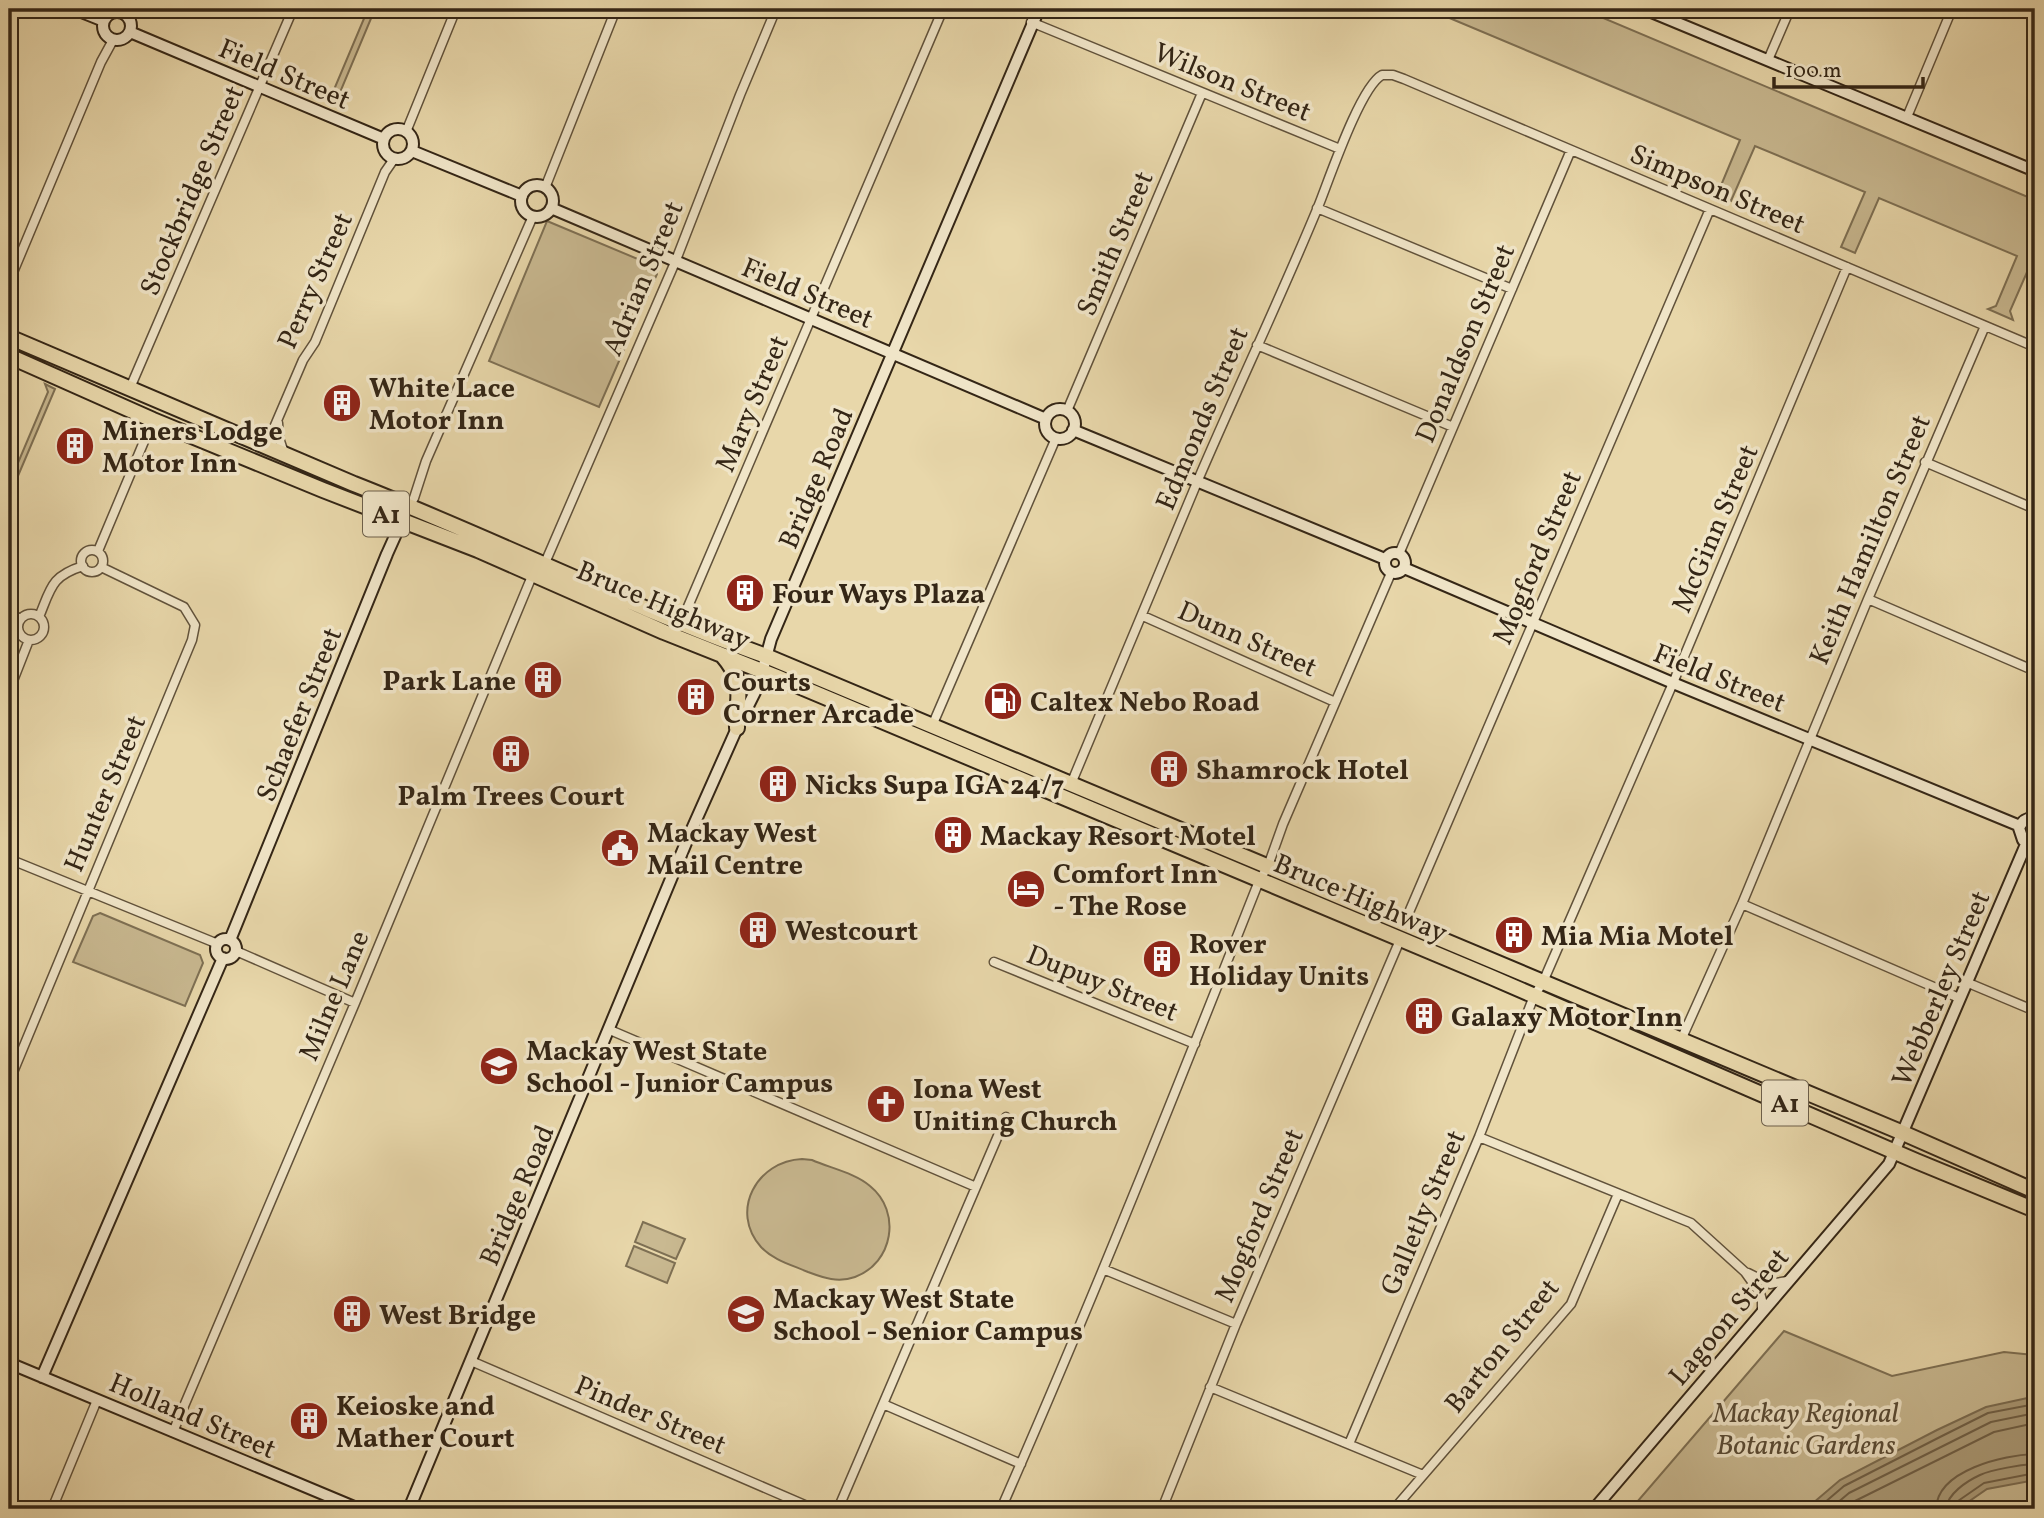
<svg xmlns="http://www.w3.org/2000/svg" width="2044" height="1518" viewBox="0 0 2044 1518" font-family="Vollkorn,serif">
	<rect width="100%" height="100%" fill="#e8d7aa"/>
	<filter id="stains"><feTurbulence type="fractalNoise" baseFrequency=".00286" numOctaves="4"/><feColorMatrix values="0 0 0 0 .2 0 0 0 0 .09 0 0 0 0 .02 0 0 0 .5 -.17"/></filter>
	<radialGradient id="worn" r=".72"><stop offset=".6" stop-color="#630" stop-opacity="0"/><stop offset="1" stop-color="#630" stop-opacity=".3"/></radialGradient>
	<!-- green -->
	<path fill="#c9b991" stroke="#7e7054" stroke-width="2" d="M368,9H375L336,102L330,99Z
		M1428,9H1582L2035,200V264L2031,263L2010,311L2013,320L1988,309L1996,306L2017,256L1879,198L1855,253L1841,247L1865,192L1755,146L1731,201L1717,195L1740,140Z
		M547,221L652,265L657,274L599,407L489,361Z
		M45,384L55,389L9,497V484L48,392Z
		M100,913L200,955L203,963L185,1006L73,962L93,916Z
		M802,1159L812,1160C830,1168 855,1173 870,1186C902,1212 893,1263 855,1277C838,1283 824,1278 808,1272C792,1265 773,1260 761,1247C729,1211 757,1161 802,1159Z
		M643,1222L685,1239L676,1259L635,1242Z
		M634,1246L675,1263L667,1283L626,1266Z
		M1784,1331L1892,1376L2004,1352L2035,1355V1509H1631Z"/>
	<!-- water -->
	<path fill="#ab9b78" stroke="#7b6c51" stroke-width="2" d="M2032,1397H2035V1480L1987,1489L1958,1509H1806L1840,1480L1937,1430L1986,1407Z"/>
	<g fill="none" stroke-linecap="round" stroke-linejoin="round">
		<!-- shore -->
		<path stroke="#706047" stroke-width="2" d="M1817,1509L1844,1486L1940,1437L1988,1413L2035,1404
			M1830,1509L1849,1493L1991,1422L2035,1413
			M1846,1509L1855,1501L1994,1432L2035,1423
			M1936,1509C1937,1470 2004,1455 2035,1454
			M1946,1509C1947,1494 1967,1481 1980,1475C1993,1469 2021,1465 2035,1464
			M1955,1509L1958,1501L1984,1483L2035,1473"/>
		<!-- street casing -->
		<g stroke="#61523b" stroke-width="11">
			<path id="street" d="M124,14L126,9
				M1031,22L1340,149
				M1768,60L1790,9
				M1907,117L1952,9
				M406,132L456,9
				M545,188L616,9
				M1317,208L1512,289
				M9,282L101,62L113,40
				M1257,345L1453,427
				M130,388L293,9
				M1067,411L1202,93
				M278,423L279,438L284,453
				M255,441L269,435L273,430L303,360L315,342L385,172L394,159
				M1925,462L2035,509
				M410,505L414,498L426,461L533,216
				M81 561a11 11 0 1 1 22 0a11 11 0 1 1-22 0Z
				M98,551L153,420
				M1399,554L1571,150
				M545,563L676,260L740,95L776,9
				M1868,599L2035,671
				M9,614L21,619
				M18 627a13 13 0 1 1 26 0a13 13 0 1 1-26 0Z
				M1143,616L1335,702
				M39,617C51,588 51,576 83,566
				M681,623L943,9
				M9,691L29,640
				M932,726L1056,438
				M1071,784C1114,683 1155,581 1198,480C1237,389 1280,299 1318,207C1329,180 1360,87 1382,75H1393L1404,79L2035,347
				M9,859L218,944
				M1742,904L1959,998
				M1404,924L1710,209
				M236,951L355,1003
				M994,962L1195,1044
				M1966,982L2035,1011
				M610,1030L976,1187
				M1681,1040L1742,904L1868,599L1985,326
				M9,1082L192,640L195,625L184,607L101,567
				M1479,1137L1691,1223L1745,1272L1760,1293L1762,1300V1312
				M1103,1269L1236,1324
				M1748,1273L1770,1284L1787,1281
				M471,1361L814,1509
				M1210,1387L1423,1475
				M883,1404L1021,1464
				M173,1432L355,1003L532,576
				M1349,1444L1479,1137L1534,996L1543,982L1673,683L1847,267
				M52,1509L97,1400
				M838,1509L1006,1117
				M1001,1509C1092,1302 1176,1091 1259,881L1268,866L1283,824L1391,573
				M1162,1509L1236,1324L1400,940
				M1394,1509L1571,1304L1618,1194"/>
		</g>
		<!-- secondary casing -->
		<g stroke="#342616" stroke-width="14">
			<path id="secondary" d="M74,9L104,21
				M1644,9L2035,171
				M103 26a14 14 0 1 1 28 0a14 14 0 1 1-28 0Z
				M130,32L384,139
				M383 144a15 15 0 1 1 30 0a15 15 0 1 1-30 0Z
				M412,151L522,196
				M521 201a16 16 0 1 1 32 0a16 16 0 1 1-32 0Z
				M551,208L1046,419
				M1045 424a15 15 0 1 1 30 0a15 15 0 1 1-30 0Z
				M1073,430L1385,559
				M1385 563a10 10 0 1 1 20 0a10 10 0 1 1-20 0Z
				M1404,568L1673,683L2020,826
				M2035,819C2027,817 2022,821 2019,828L2023,840L2035,842
				M216 949a10 10 0 1 1 20 0a10 10 0 1 1-20 0Z
				M230,940L387,554L405,514
				M9,1363L359,1509
				M42,1377L223,958
				M409,1509L688,838L737,728L759,684L771,639L1039,9
				M1594,1509L1889,1164L2027,842"/>
		</g>
		<!-- highway casing -->
		<g stroke="#342616" stroke-width="18">
			<path id="highway" d="M9,337L354,484C492,538 626,605 766,656L1903,1133L2035,1191
				M9,356L153,420L323,490L478,550L664,632L777,677L1491,977L1916,1161L2035,1210
				M722,655C747,684 736,695 737,728"/>
		</g>
		<!-- street -->
		<use href="#street" stroke="#f0e5c8" stroke-width="8"/>
		<!-- secondary -->
		<use href="#secondary" stroke="#f0e5c8" stroke-width="10"/>
		<!-- highway -->
		<use href="#highway" stroke="#e8d7aa" stroke-width="14"/>
	</g>
	<!-- icons -->
	<defs>
		<g id="building-disc" transform="scale(2.0125)"><circle r="9.5" fill="#8f2418" stroke="#f0e5c8"/><path d="M-4-6H4V6H1V3H-1V6H-4ZM-2.5-4.3h1.7v1.8h-1.7ZM.8-4.3h1.7v1.8H.8ZM-2.5-1h1.7V.8h-1.7ZM.8-1h1.7V.8H.8Z" fill="#fff"/></g>
		<g id="fuel-disc" transform="scale(2.0125)"><circle r="9.5" fill="#8f2418" stroke="#f0e5c8"/><path d="M-5.5-6h7V0h2V4h1.3V-2.5L3-4.5l.8-.8L6-3V5H2.5V1h-1V6h-7ZM-4.2-4.7v3.2H.2V-4.7Z" fill="#fff"/></g>
		<g id="civic-disc" transform="scale(2.0125)"><circle r="9.5" fill="#8f2418" stroke="#f0e5c8"/><path d="M-.6-6.5H3V-4.5H.6V-3L4-1V1h2V6H-6V1h2V-1L-.6-3ZM-1.2 2.5V6h2.4V2.5Z" fill="#fff"/></g>
		<g id="hotel-disc" transform="scale(2.0125)"><circle r="9.5" fill="#8f2418" stroke="#f0e5c8"/><path d="M-6-4.5h1.5V1H6V5H4.5V3h-9V5H-6ZM-4 0a1.8 1.8 0 1 1 3.6 0ZM.5 0V-2.5h3Q6-2.5 6 0Z" fill="#fff"/></g>
		<g id="school-disc" transform="scale(2.0125)"><circle r="9.5" fill="#8f2418" stroke="#f0e5c8"/><path d="M0-5L7-2L0 1L-7-2ZM-4 1L0 2.5L4 1V4Q0 6-4 4Z" fill="#fff"/></g>
		<g id="church-disc" transform="scale(2.0125)"><circle r="9.5" fill="#8f2418" stroke="#f0e5c8"/><path d="M-1.2-6h2.4v3.5h3.3v2.4h-3.3V6h-2.4V-.1h-3.3v-2.4h3.3Z" fill="#fff"/></g>
	</defs>
	<g fill-rule="evenodd">
		<use href="#building-disc" x="342" y="403"/>
		<use href="#building-disc" x="75" y="446"/>
		<use href="#building-disc" x="745" y="593"/>
		<use href="#building-disc" x="543" y="680"/>
		<use href="#building-disc" x="696" y="697"/>
		<use href="#fuel-disc" x="1003" y="701"/>
		<use href="#building-disc" x="511" y="754"/>
		<use href="#building-disc" x="1169" y="769"/>
		<use href="#building-disc" x="778" y="784"/>
		<use href="#building-disc" x="953" y="835"/>
		<use href="#civic-disc" x="620" y="848"/>
		<use href="#hotel-disc" x="1026" y="889"/>
		<use href="#building-disc" x="758" y="930"/>
		<use href="#building-disc" x="1514" y="935"/>
		<use href="#building-disc" x="1162" y="959"/>
		<use href="#building-disc" x="1424" y="1016"/>
		<use href="#school-disc" x="499" y="1066"/>
		<use href="#church-disc" x="886" y="1104"/>
		<use href="#building-disc" x="352" y="1314"/>
		<use href="#school-disc" x="746" y="1314"/>
		<use href="#building-disc" x="309" y="1421"/>
	</g>
	<g text-anchor="middle" stroke-width="7" stroke-linejoin="round" paint-order="stroke">
		<!-- shield labels -->
		<g fill="#f0e5c8" stroke="#6c5f4b" stroke-width="2">
			<rect x="363" y="491.5" width="46" height="45" rx="5"/>
			<rect x="1762" y="1080.5" width="46" height="45" rx="5"/>
		</g>
		<g font-size="26" font-weight="bold" fill="#342616">
			<text x="386" y="523">A1</text>
			<text x="1785" y="1112">A1</text>
		</g>
		<!-- street labels -->
		<g font-size="28" fill="#342616" stroke="#f0e5c8">
			<text transform="translate(285 73) rotate(23)" y="10">Field Street</text>
			<text transform="translate(1233 81) rotate(22)" y="10">Wilson Street</text>
			<text transform="translate(1718 188) rotate(23)" y="10">Simpson Street</text>
			<text transform="translate(191 190) rotate(-67)" y="10">Stockbridge Street</text>
			<text transform="translate(1114 243) rotate(-67)" y="10">Smith Street</text>
			<text transform="translate(642 278) rotate(-67)" y="10">Adrian Street</text>
			<text transform="translate(314 280) rotate(-66)" y="10">Perry Street</text>
			<text transform="translate(808 292) rotate(23)" y="10">Field Street</text>
			<text transform="translate(1464 343) rotate(-67)" y="10">Donaldson Street</text>
			<text transform="translate(751 403) rotate(-67)" y="10">Mary Street</text>
			<text transform="translate(1201 418) rotate(-67)" y="10">Edmonds Street</text>
			<text transform="translate(815 478) rotate(-67)" y="10">Bridge Road</text>
			<text transform="translate(1714 528) rotate(-67)" y="10">McGinn Street</text>
			<text transform="translate(1869 539) rotate(-67)" y="10">Keith Hamilton Street</text>
			<text transform="translate(1536 557) rotate(-67)" y="10">Mogford Street</text>
			<text transform="translate(664 604) rotate(23)" y="10">Bruce Highway</text>
			<text transform="translate(1248 638) rotate(24)" y="10">Dunn Street</text>
			<text transform="translate(1720 677) rotate(22)" y="10">Field Street</text>
			<text transform="translate(298 714) rotate(-68)" y="10">Schaefer Street</text>
			<text transform="translate(104 793) rotate(-67)" y="10">Hunter Street</text>
			<text transform="translate(1361 897) rotate(23)" y="10">Bruce Highway</text>
			<text transform="translate(1103 982) rotate(22)" y="10">Dupuy Street</text>
			<text transform="translate(1940 988) rotate(-67)" y="10">Webberley Street</text>
			<text transform="translate(333 995) rotate(-67)" y="10">Milne Lane</text>
			<text transform="translate(516 1195) rotate(-67)" y="10">Bridge Road</text>
			<text transform="translate(1422 1212) rotate(-67)" y="10">Galletly Street</text>
			<text transform="translate(1258 1215) rotate(-67)" y="10">Mogford Street</text>
			<text transform="translate(1728 1316) rotate(-50)" y="10">Lagoon Street</text>
			<text transform="translate(1501 1345) rotate(-51)" y="10">Barton Street</text>
			<text transform="translate(651 1414) rotate(23)" y="10">Pinder Street</text>
			<text transform="translate(193 1415) rotate(23)" y="10">Holland Street</text>
		</g>
		<!-- poi labels -->
		<g font-size="28" font-weight="bold" fill="#342616" stroke="#f0e5c8" text-anchor="start">
			<text x="369" y="397">White Lace<tspan x="369" dy="32">Motor Inn</tspan></text>
			<text x="102" y="440">Miners Lodge<tspan x="102" dy="32">Motor Inn</tspan></text>
			<text x="772" y="603">Four Ways Plaza</text>
			<text x="516" y="690" text-anchor="end">Park Lane</text>
			<text x="723" y="691">Courts<tspan x="723" dy="32">Corner Arcade</tspan></text>
			<text x="1030" y="711">Caltex Nebo Road</text>
			<text x="1196" y="779">Shamrock Hotel</text>
			<text x="805" y="794">Nicks Supa IGA 24/7</text>
			<text x="511" y="805" text-anchor="middle">Palm Trees Court</text>
			<text x="647" y="842">Mackay West<tspan x="647" dy="32">Mail Centre</tspan></text>
			<text x="980" y="845">Mackay Resort Motel</text>
			<text x="1053" y="883">Comfort Inn<tspan x="1053" dy="32">- The Rose</tspan></text>
			<text x="785" y="940">Westcourt</text>
			<text x="1541" y="945">Mia Mia Motel</text>
			<text x="1189" y="953">Rover<tspan x="1189" dy="32">Holiday Units</tspan></text>
			<text x="1451" y="1026">Galaxy Motor Inn</text>
			<text x="526" y="1060">Mackay West State<tspan x="526" dy="32">School - Junior Campus</tspan></text>
			<text x="913" y="1098">Iona West<tspan x="913" dy="32">Uniting Church</tspan></text>
			<text x="773" y="1308">Mackay West State<tspan x="773" dy="32">School - Senior Campus</tspan></text>
			<text x="379" y="1324">West Bridge</text>
			<text x="336" y="1415">Keioske and<tspan x="336" dy="32">Mather Court</tspan></text>
		</g>
		<!-- park labels -->
		<g font-size="28" font-style="italic" fill="#594b35" stroke="#f0e5c8">
			<text x="1806" y="1422">Mackay Regional<tspan x="1806" dy="32">Botanic Gardens</tspan></text>
		</g>
	</g>
	<!-- margin -->
	<rect width="2044" height="1518" fill="none" stroke="#e8d7aa" stroke-width="35"/>
	<rect x="10" y="10" width="2023" height="1497" fill="none" stroke="#342616" stroke-width="3.5"/>
	<rect x="18" y="18" width="2009" height="1483" fill="none" stroke="#342616" stroke-width="2"/>
	<!-- scale -->
	<path d="M1774 77v10h149v-10" fill="none" stroke="#342616" stroke-width="3.5"/>
	<text x="1785" y="77" font-size="21" fill="#342616" stroke="#f0e5c8" stroke-width="5" paint-order="stroke">100 m</text>
	<rect width="100%" height="100%" filter="url(#stains)"/>
	<rect width="100%" height="100%" fill="url(#worn)"/>
</svg>
